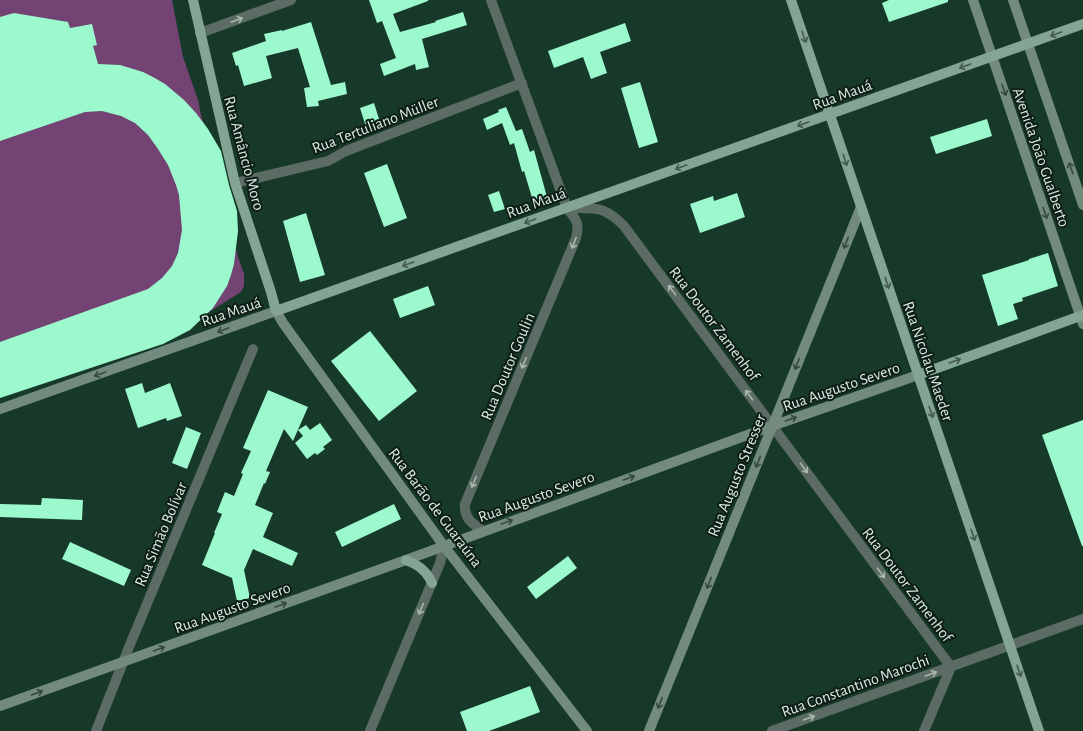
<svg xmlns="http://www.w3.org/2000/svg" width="1083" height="731" viewBox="0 0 1083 731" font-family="'Alegreya Sans',sans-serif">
	<rect width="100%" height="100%" fill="#16392a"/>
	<!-- garden -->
	<path fill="#734373" d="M0,0H172L183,57L198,100L201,115L224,189L237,254L244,274V286L241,292L182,329L0,391Z"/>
	<!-- building -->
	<path fill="#9cf9cd" d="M369,0H428V1L393,14L400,32L436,22L435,21L463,12L467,25L422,39L429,67L416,70L415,64L384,76L380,64L396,58L382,21L377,23Z
		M889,0H948V2L889,22L882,3Z
		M14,13L68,22L70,28L92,24L97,45L93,46L98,64L120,65L130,68L143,72L153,77L165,84L184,100L196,113L208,129L221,151L229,185L237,211L238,231L234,264L231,275L227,286L213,308L190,330L163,344L0,398V342L148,289L162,278L172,266L178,253L182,230L179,195L176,185L168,165L158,149L148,135L135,123L121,116L102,111L85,112L0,141V17Z
		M311,22L331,85L345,82L347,94L318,101L319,106L307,107L304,88L310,87L298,48L266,56L272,78L244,86L238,65L236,66L232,53L266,41L264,34L282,30V31Z
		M625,23L631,41L600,52L607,73L591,79L583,57L554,68L548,51Z
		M640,82L658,142L639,148L621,88Z
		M374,103L380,122L366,127L360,108Z
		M506,107L516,131L522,129L530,152L534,150L547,197L533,201L524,171L522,172L514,143L510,145L502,123L487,130L483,119L499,112L498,110Z
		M987,119L992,136L936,154L930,137Z
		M387,164L407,218L384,227L364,173Z
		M499,191L505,209L494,212L488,195Z
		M737,193L745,217L700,233L690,204L713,196L714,201Z
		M306,213L325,275L300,282L283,221Z
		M1048,253L1058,286L1022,298L1023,301L1013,304L1018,319L998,326L982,275L1029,260V259Z
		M428,286L435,305L400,318L393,299Z
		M370,331L417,391L379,421L331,361Z
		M142,383L145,393L170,383L182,416L167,421L166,418L138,428L125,389Z
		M268,390L308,407L293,441L284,429L266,471L270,472L265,484L264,483L255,505L273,513L263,537L298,553L292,566L253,549L244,570L250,598L237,601L232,578L202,565L215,533H214L222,514L217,512L225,492L234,496L243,474L241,473L251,451L243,448Z
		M1083,420V546H1082L1042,435Z
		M320,423L332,440L323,447L325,449L317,455L315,453L307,459L295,443L303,436L298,430L306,425L310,430Z
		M186,427L201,433L187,469L172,463Z
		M42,498L83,500L82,520L0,517V504L41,505Z
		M394,504L401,519L342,547L335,532Z
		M70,542L131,570L124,586L62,559Z
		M568,556L577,568L536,599L527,587Z
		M530,686L540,712L489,731H467L460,712Z"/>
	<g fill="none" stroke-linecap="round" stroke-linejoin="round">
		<!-- street -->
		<path stroke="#5c6b63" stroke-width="10" d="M200,33L291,0
			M235,183L328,161L346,151L522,83
			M569,208C596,208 604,206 624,226L951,667
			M483,531C472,523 464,519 465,504L576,238C580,222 576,220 567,208L491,0
			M96,731L129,647L253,349
			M370,731L440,563L444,546
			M772,731L1083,619
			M924,731L951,667"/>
		<!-- secondary -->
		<path stroke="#738b7f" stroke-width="10" d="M973,0L1083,324
			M1013,0L1083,205
			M0,409L276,311L283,323L444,546L587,731
			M0,706L406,560L772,426L918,375
			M649,731L861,207"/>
		<!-- primary -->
		<path stroke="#84a494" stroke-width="10" d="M193,0L235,183L271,292L276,311L1083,24
			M791,0L1039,731
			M918,375L1083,315
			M406,560C418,565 426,570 432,583"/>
	</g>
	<!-- one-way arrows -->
	<defs><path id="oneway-shaft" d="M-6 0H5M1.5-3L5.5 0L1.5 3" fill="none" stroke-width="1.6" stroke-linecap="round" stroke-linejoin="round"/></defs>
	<g stroke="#a7b8af">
		<use href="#oneway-shaft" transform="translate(237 20) rotate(-20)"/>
		<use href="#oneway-shaft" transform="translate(574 243) rotate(111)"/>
		<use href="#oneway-shaft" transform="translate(672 290) rotate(-127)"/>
		<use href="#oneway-shaft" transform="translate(524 363) rotate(113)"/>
		<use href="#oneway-shaft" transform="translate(749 395) rotate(-127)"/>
		<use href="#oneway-shaft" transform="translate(804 468) rotate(53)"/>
		<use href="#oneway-shaft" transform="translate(474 482) rotate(113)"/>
		<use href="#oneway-shaft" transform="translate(881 573) rotate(53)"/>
		<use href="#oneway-shaft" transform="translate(421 609) rotate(113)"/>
		<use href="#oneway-shaft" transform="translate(931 674) rotate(-20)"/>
		<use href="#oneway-shaft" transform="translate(809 718) rotate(-20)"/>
	</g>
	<g stroke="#435a4f">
		<use href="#oneway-shaft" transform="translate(1056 34) rotate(160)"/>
		<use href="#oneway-shaft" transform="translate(804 37) rotate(71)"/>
		<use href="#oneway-shaft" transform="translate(965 66) rotate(160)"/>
		<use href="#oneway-shaft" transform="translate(803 124) rotate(160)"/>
		<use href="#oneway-shaft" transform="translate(845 160) rotate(72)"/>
		<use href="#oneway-shaft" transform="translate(681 167) rotate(160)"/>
		<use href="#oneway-shaft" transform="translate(530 221) rotate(160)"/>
		<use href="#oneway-shaft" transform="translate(408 264) rotate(160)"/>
		<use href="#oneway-shaft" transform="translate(887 283) rotate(71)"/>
		<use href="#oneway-shaft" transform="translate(955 361) rotate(-20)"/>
		<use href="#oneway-shaft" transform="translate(931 412) rotate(71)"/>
		<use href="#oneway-shaft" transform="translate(973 535) rotate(71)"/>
		<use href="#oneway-shaft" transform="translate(1019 671) rotate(71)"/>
	</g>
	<g stroke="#364940">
		<use href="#oneway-shaft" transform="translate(1004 90) rotate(71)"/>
		<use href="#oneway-shaft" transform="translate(1071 168) rotate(-109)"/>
		<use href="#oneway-shaft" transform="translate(1045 213) rotate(71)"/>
		<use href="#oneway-shaft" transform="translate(846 243) rotate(112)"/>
		<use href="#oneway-shaft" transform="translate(223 330) rotate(160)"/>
		<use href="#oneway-shaft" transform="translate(797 364) rotate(112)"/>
		<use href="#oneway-shaft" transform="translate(100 374) rotate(160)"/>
		<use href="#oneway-shaft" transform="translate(791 419) rotate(-19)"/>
		<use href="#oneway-shaft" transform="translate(758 462) rotate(112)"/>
		<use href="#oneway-shaft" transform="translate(629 478) rotate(-20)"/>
		<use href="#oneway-shaft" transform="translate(507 522) rotate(-20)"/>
		<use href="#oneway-shaft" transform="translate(709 583) rotate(112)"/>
		<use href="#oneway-shaft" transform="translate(281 605) rotate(-20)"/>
		<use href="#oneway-shaft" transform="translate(159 649) rotate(-20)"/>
		<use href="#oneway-shaft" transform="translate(37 693) rotate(-20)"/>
		<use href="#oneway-shaft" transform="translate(660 703) rotate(112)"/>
	</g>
	<g text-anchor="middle" stroke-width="4" stroke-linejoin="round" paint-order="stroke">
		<!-- street labels -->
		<g font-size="16" fill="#d9ece2" stroke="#0e1d16">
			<text transform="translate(842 94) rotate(-20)" y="6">Rua Mauá</text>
			<text transform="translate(375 124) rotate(-21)" y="6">Rua Tertuliano Müller</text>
			<text transform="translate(245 153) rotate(75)" y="6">Rua Amâncio Moro</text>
			<text transform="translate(1042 157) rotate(71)" y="6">Avenida João Gualberto</text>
			<text transform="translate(536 202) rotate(-20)" y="6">Rua Mauá</text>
			<text transform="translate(231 311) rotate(-19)" y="6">Rua Mauá</text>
			<text transform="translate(715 323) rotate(53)" y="6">Rua Doutor Zamenhof</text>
			<text transform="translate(929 361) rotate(71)" y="6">Rua Nicolau Maeder</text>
			<text transform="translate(507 366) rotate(-67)" y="6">Rua Doutor Goulin</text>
			<text transform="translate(841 386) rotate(-19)" y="6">Rua Augusto Severo</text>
			<text transform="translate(736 475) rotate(-68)" y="6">Rua Augusto Stresser</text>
			<text transform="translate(536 496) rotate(-20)" y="6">Rua Augusto Severo</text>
			<text transform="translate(436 507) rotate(53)" y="6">Rua Barão de Guaraúna</text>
			<text transform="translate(160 534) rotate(-67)" y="6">Rua Simão Bolívar</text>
			<text transform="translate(908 584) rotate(53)" y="6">Rua Doutor Zamenhof</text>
			<text transform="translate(232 607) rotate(-20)" y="6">Rua Augusto Severo</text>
			<text transform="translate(855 685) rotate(-20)" y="6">Rua Constantino Marochi</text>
		</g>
	</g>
</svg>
